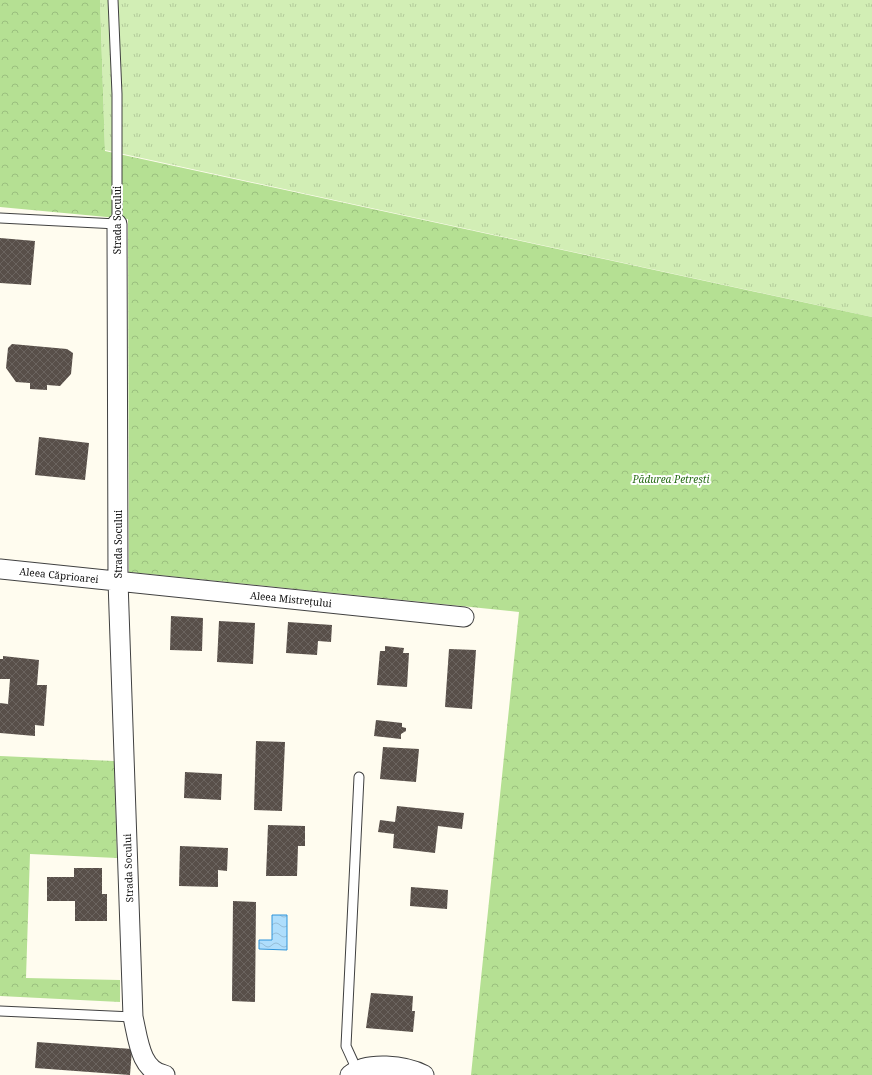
<svg xmlns="http://www.w3.org/2000/svg" width="872" height="1075" viewBox="0 0 872 1075" font-family="'Noto Serif',serif">
	<defs>
		<pattern id="grass-tufts" width="24" height="20" patternUnits="userSpaceOnUse"><rect width="24" height="20" fill="#d2eeb5"/><path d="M3 7l-1-3M5 7V3M7 7l1-3M15 17l-1-3M17 17v-4M19 17l1-3" fill="none" stroke="#b3cb9a"/></pattern>
		<pattern id="forest-crowns" width="20" height="18" patternUnits="userSpaceOnUse"><rect width="20" height="18" fill="#b5e093"/><path d="M2 6a3 3 0 1 1 6 0M12 15a3 3 0 1 1 6 0" fill="none" stroke="#9abf7e"/></pattern>
		<pattern id="water-waves" width="16" height="10" patternUnits="userSpaceOnUse"><rect width="16" height="10" fill="#afdefc"/><path d="M0 5q4-4 8 0t8 0" fill="none" stroke="#95bdd7"/></pattern>
		<pattern id="building-cross-hatch" width="8" height="8" patternUnits="userSpaceOnUse"><rect width="8" height="8" fill="#584f49"/><path d="M0 0l8 8M0 8l8-8" fill="none" stroke="#6b645f"/></pattern>
	</defs>
	<rect width="100%" height="100%" fill="#fffcef"/>
	<!-- grass -->
	<path fill="url(#grass-tufts)" d="M100,0H872V317L105,150Z"/>
	<!-- forest -->
	<path fill="url(#forest-crowns)" d="M0,0H100L105,151L872,317V1075H471L519,612L129,572L128,219L0,207Z
		M0,756L114,761L117,858L30,854L26,978L120,980V1002L0,996Z"/>
	<!-- water -->
	<path fill="url(#water-waves)" stroke="#2f94da" d="M272,915H287V950L259,949V940H272Z"/>
	<!-- building -->
	<path fill="url(#building-cross-hatch)" d="M0,238L35,241L31,285L0,283Z
		M12,344L67,349L73,353L71,374L60,386L47,385V390L30,389V383L16,382L6,368L8,348Z
		M39,437L89,443L85,480L35,475Z
		M171,616L203,618L202,651L170,650Z
		M219,621L255,623L253,664L217,662Z
		M288,622L332,625L331,642L318,641L317,655L286,653Z
		M385,646L404,648L403,653H409L407,687L377,685L380,651H385Z
		M449,649L476,650L472,709L445,707Z
		M3,656L39,660L37,685H47L44,726L35,725V736L0,733V703L8,704L10,679H0V659H3Z
		M376,720L402,723V727L406,728V731L401,734V739L374,736Z
		M256,741L285,742L282,811L254,810Z
		M383,747L419,749L416,782L380,779Z
		M185,772L222,774L221,800L184,798Z
		M397,806L464,813L462,829L438,826L435,853L393,848L394,834L378,832L380,820L395,822Z
		M268,825L305,826V846H298L297,876H266Z
		M180,846L228,848L227,871L218,870V887L179,886Z
		M74,868H102V894H107V921H75V901H47V877H74Z
		M411,887L448,890L447,909L410,906Z
		M233,901L256,902L255,1002L232,1001Z
		M371,993L413,996L412,1011H415L413,1032L366,1028Z
		M37,1042L132,1049L130,1075L35,1068Z"/>
	<g fill="none" stroke-linecap="round" stroke-linejoin="round">
		<!-- lane casing -->
		<g stroke="#414141" stroke-width="11">
			<path id="lane" d="M0,218L117,224V94L113,0
				M0,1011L133,1017
				M357,1070L346,1046L359,777"/>
		</g>
		<!-- street casing -->
		<g stroke="#414141" stroke-width="21">
			<path id="street" d="M117,224L118,581L133,1017C138,1038 140,1071 165,1075
				M0,569L464,617
				M350,1075C367,1061 405,1065 424,1075"/>
		</g>
		<!-- lane -->
		<use href="#lane" stroke="#fff" stroke-width="9"/>
		<!-- street -->
		<use href="#street" stroke="#fff" stroke-width="19"/>
	</g>
	<g text-anchor="middle" stroke-width="4" stroke-linejoin="round" paint-order="stroke">
		<!-- street labels -->
		<g font-size="10" fill="#0e0e0e" stroke="#fff">
			<text transform="translate(117 220) rotate(-90)" y="4">Strada Socului</text>
			<text transform="translate(118 544) rotate(-90)" y="4">Strada Socului</text>
			<text transform="translate(59 575) rotate(6)" y="4">Aleea Căprioarei</text>
			<text transform="translate(291 599) rotate(6)" y="4">Aleea Mistrețului</text>
			<text transform="translate(128 868) rotate(-92)" y="4">Strada Socului</text>
		</g>
		<!-- park labels -->
		<g font-size="10" font-style="italic" fill="#296d18" stroke="#fff">
			<text x="671" y="483">Pădurea Petrești</text>
		</g>
	</g>
</svg>
